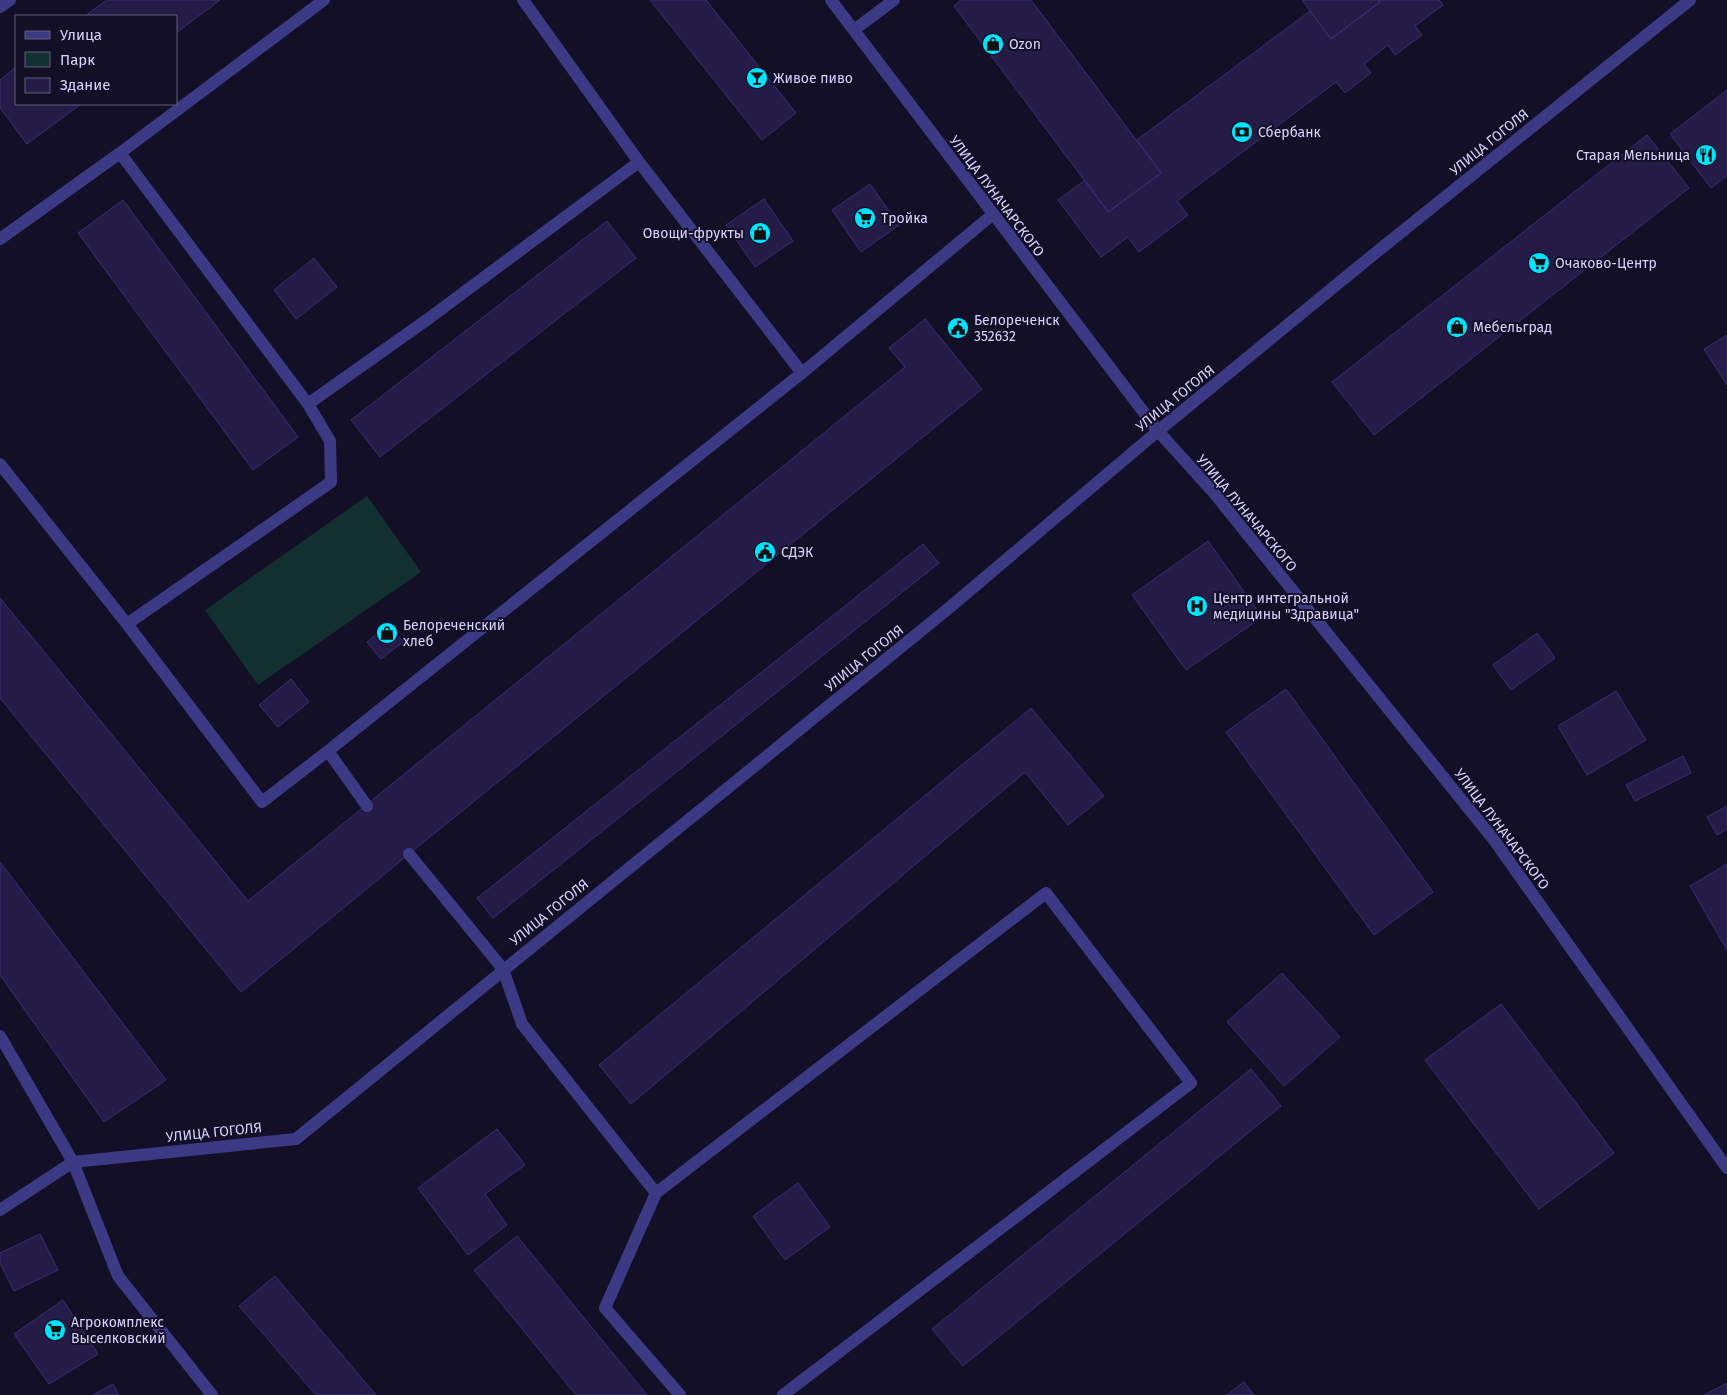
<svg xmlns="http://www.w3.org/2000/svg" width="1727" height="1395" viewBox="0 0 1727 1395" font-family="'Fira Sans',sans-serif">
	<rect width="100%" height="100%" fill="#130f26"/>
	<!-- green -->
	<path fill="#12302f" d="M367,496L421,572L258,685L205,610Z"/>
	<!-- building -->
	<path fill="#241b47" stroke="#3b2d73" d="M107,0H220L176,33V16H85Z
		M650,0H706L796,113L762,140Z
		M961,0H1031L1161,173L1108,212L954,6Z
		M1302,0H1379L1380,2L1331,39Z
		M1379,0H1439L1443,5L1415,26L1422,35L1395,55L1388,45L1364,64L1371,73L1345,93L1336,82L1177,201L1188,215L1139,252L1128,237L1101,257L1058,200L1085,180L1108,212L1161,173L1137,140L1310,11L1331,39L1380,2Z
		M16,67V104H81L27,144L0,108V80Z
		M1727,90V176L1711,188L1670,134Z
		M1647,135L1689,188L1374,435L1332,382Z
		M870,184L899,225L861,252L832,210Z
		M764,199L793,241L755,267L726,225Z
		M123,200L298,437L253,470L78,233Z
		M607,221L636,258L380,457L351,420Z
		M314,258L337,287L296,319L274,290Z
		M925,319L982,389L409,854L241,992L0,698V598L248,901L905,367L889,348Z
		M1727,335V385L1704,349Z
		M1208,541L1262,617L1186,670L1132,595Z
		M923,544L939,563L493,918L477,898Z
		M389,624L403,642L381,659L367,642Z
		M1537,633L1555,658L1511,690L1493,665Z
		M291,679L309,702L278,727L259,705Z
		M1286,689L1433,892L1374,935L1226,732Z
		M1616,691L1646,740L1587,775L1558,726Z
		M1031,708L1104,796L1068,825L1025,772L631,1104L599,1065Z
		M1683,756L1691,773L1635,801L1626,785Z
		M1727,806V829L1717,835L1707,817Z
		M0,862L166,1080L104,1122L0,975Z
		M1727,864V950L1690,886Z
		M1282,973L1340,1037L1284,1086L1227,1022Z
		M1501,1004L1614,1153L1539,1209L1425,1060Z
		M1251,1069L1281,1106L963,1366L932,1329Z
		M497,1129L525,1165L485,1194L507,1225L468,1255L418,1188Z
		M798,1183L830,1227L785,1260L753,1216Z
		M40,1234L58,1270L14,1291L0,1263V1253Z
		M517,1236L647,1395H576L474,1270Z
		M275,1276L376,1395H316L239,1306Z
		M63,1300L98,1354L49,1384L14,1334Z
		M1244,1382L1254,1395H1227Z
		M1727,1383V1395H1704Z
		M113,1384L119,1395H93Z"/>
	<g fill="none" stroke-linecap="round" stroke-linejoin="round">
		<!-- service -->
		<path stroke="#3d3a85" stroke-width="12" d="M324,0L120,153L308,404L428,319L639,162L802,373L992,215
			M523,0L639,162
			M854,30L894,0
			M0,239L120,153
			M308,404L330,441L331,482L127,624L262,802L328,751L802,373
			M0,464L127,624
			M328,751L367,806
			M409,854L503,969L522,1024L656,1193L1046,893L1191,1083L783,1395
			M656,1193L605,1308L680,1395"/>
		<!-- minor -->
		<path stroke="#3d3a85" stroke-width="12" d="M0,7L10,0
			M0,1036L73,1162L118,1276L212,1395
			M0,1210L73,1162L296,1139L949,608L1158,431"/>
		<!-- tertiary -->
		<path stroke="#3d3a85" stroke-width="12" d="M831,0L1158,431L1214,493L1494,840L1727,1168
			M1158,431L1368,259L1690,0"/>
	</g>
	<!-- icons -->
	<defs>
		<g id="shop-disc" transform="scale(1.125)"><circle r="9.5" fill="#00e5ff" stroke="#130f26"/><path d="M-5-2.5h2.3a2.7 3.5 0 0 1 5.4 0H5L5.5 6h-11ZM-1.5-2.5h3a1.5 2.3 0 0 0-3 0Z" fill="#111"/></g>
		<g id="bar-disc" transform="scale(1.125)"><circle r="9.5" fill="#00e5ff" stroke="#130f26"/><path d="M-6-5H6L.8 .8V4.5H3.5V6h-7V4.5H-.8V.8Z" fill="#111"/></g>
		<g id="bank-disc" transform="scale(1.125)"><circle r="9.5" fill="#00e5ff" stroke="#130f26"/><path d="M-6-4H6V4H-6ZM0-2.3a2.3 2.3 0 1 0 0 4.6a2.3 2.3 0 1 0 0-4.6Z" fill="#111"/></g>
		<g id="restaurant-disc" transform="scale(1.125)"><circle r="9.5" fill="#00e5ff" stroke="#130f26"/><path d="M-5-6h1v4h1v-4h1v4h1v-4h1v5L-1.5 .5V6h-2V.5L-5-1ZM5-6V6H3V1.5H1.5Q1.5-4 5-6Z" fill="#111"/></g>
		<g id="supermarket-disc" transform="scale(1.125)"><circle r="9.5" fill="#00e5ff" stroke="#130f26"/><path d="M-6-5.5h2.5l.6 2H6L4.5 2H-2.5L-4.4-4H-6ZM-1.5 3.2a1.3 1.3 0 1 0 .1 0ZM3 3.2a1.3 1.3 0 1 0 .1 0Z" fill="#111"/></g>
		<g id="civic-disc" transform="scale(1.125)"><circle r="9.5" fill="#00e5ff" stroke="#130f26"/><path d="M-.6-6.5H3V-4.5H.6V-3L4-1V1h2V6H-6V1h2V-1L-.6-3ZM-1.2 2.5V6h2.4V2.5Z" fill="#111"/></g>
		<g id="hospital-disc" transform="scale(1.125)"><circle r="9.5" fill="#00e5ff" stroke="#130f26"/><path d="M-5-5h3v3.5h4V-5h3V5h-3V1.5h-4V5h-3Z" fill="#111"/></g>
	</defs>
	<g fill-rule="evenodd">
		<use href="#shop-disc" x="993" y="44"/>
		<use href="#bar-disc" x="757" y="78"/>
		<use href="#bank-disc" x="1242" y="132"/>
		<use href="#restaurant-disc" x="1706" y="155"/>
		<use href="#supermarket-disc" x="865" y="218"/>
		<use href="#shop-disc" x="760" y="233"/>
		<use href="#supermarket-disc" x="1539" y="263"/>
		<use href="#shop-disc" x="1457" y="327"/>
		<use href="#civic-disc" x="958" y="328"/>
		<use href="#civic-disc" x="765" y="552"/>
		<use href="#hospital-disc" x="1197" y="606"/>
		<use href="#shop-disc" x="387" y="633"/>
		<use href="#supermarket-disc" x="55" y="1330"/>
	</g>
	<g text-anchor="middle" stroke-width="4" stroke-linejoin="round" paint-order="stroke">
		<!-- poi labels -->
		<g font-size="14" fill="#d9d4ff" stroke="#130f26" text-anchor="start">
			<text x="1009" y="49">Ozon</text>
			<text x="773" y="83">Живое пиво</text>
			<text x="1258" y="137">Сбербанк</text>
			<text x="1690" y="160" text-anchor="end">Старая Мельница</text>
			<text x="881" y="223">Тройка</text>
			<text x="744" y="238" text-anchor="end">Овощи-фрукты</text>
			<text x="1555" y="268">Очаково-Центр</text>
			<text x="974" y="325">Белореченск<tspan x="974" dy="16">352632</tspan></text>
			<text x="1473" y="332">Мебельград</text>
			<text x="781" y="557">СДЭК</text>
			<text x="1213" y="603">Центр интегральной<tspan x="1213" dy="16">медицины "Здравица"</tspan></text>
			<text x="403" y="630">Белореченский<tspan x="403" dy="16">хлеб</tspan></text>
			<text x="71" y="1327">Агрокомплекс<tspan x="71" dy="16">Выселковский</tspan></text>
		</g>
		<!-- street labels -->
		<g font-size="14" fill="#d9d4ff" stroke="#130f26">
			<text transform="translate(1489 142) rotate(-39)" y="5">УЛИЦА ГОГОЛЯ</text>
			<text transform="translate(997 196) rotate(53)" y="5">УЛИЦА ЛУНАЧАРСКОГО</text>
			<text transform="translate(1175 398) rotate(-39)" y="5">УЛИЦА ГОГОЛЯ</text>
			<text transform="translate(1247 513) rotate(50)" y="5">УЛИЦА ЛУНАЧАРСКОГО</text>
			<text transform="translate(864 658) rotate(-39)" y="5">УЛИЦА ГОГОЛЯ</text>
			<text transform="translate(1502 829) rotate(53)" y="5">УЛИЦА ЛУНАЧАРСКОГО</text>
			<text transform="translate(549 912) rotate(-39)" y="5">УЛИЦА ГОГОЛЯ</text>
			<text transform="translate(214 1132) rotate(-6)" y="5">УЛИЦА ГОГОЛЯ</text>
		</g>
	</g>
	<!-- legend -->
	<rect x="15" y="15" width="162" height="90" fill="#130f26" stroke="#625e7d"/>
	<rect x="25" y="31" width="25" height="8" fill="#3d3a85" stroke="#625e7d"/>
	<text x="60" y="40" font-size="15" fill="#d9d4ff">Улица</text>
	<rect x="25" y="52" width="25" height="15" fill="#12302f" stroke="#625e7d"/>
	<text x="60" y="65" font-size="15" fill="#d9d4ff">Парк</text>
	<rect x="25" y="78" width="25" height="15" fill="#241b47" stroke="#625e7d"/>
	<text x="60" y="90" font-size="15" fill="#d9d4ff">Здание</text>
</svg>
